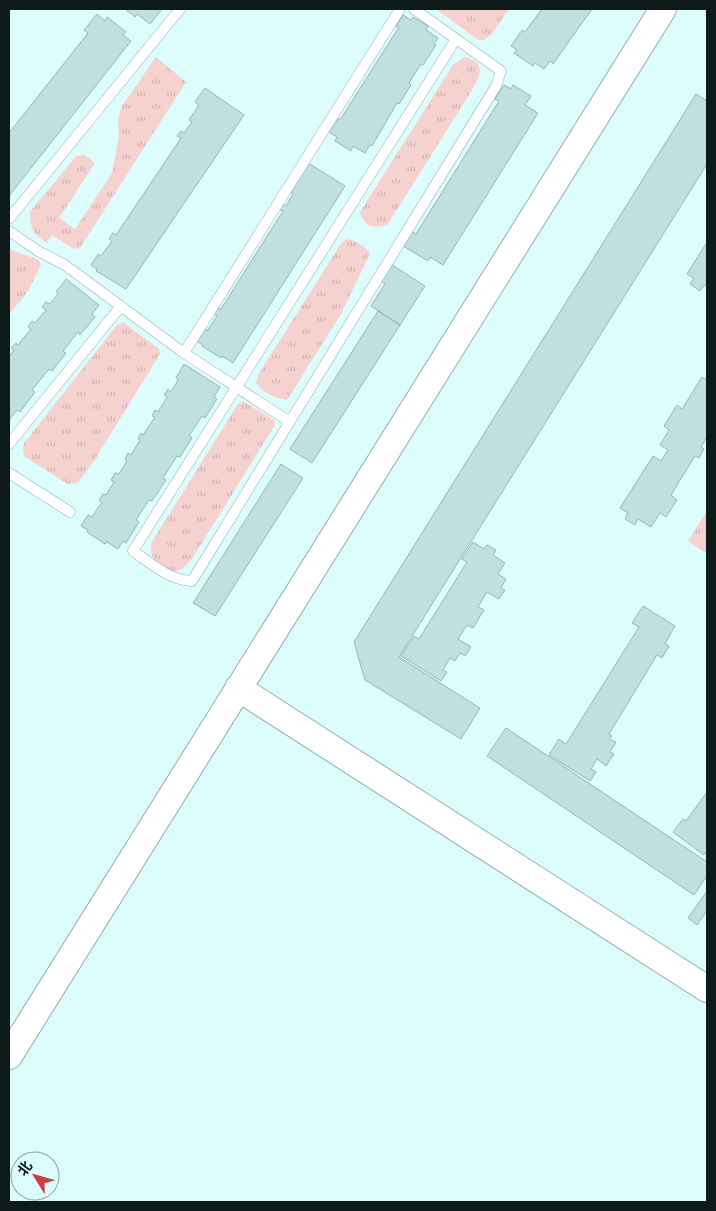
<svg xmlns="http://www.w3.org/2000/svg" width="716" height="1211" viewBox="0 0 716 1211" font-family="'Golos Text','Noto Sans SC',sans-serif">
	<defs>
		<pattern id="grass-tufts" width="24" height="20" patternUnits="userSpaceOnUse" patternTransform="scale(1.25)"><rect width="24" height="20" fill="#f5d1cf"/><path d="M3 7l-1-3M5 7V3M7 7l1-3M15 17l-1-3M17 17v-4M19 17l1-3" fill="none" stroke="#d1b3b1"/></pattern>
	</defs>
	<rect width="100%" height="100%" fill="#ddfdfd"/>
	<!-- grass -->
	<path fill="url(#grass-tufts)" d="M436,9H509L491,35L484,40H478Z
		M156,57L186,82L80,248L74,249L52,235L47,243C32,233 31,230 30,212L76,156L85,155L95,163L59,218L75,229L112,173L119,136L118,120L122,106Z
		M465,57C487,63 480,75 472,90L388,224C374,230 364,226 360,212L453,65Z
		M347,239C356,241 365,245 370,254L341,314L287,400C277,399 262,393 256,383L258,375L342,242Z
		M9,249L39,260L41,265L28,291L9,315Z
		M123,322L159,349L160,354L94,461L78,483L68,484L25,457L23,452L24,443L117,325Z
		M243,401L274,420L275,425L192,559C188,563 183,570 177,571C170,572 157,563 153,557C150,553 151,547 152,542L238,404Z
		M707,511V554L688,541Z"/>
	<!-- building -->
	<path fill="#c0dfdf" stroke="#98b6b7" d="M125,9H162L150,24L137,14L135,17Z
		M542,9H592L553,64L550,61L544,69L535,63L533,66L514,53L517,50L511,46L522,30L525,32Z
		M97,14L105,21L107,17L126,32L123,35L131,41L9,196V133L88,33L84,30Z
		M403,15L411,20L413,17L428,26L426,30L438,38L434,44L436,45L423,65L421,64L409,83L411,85L399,104L397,103L372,146L370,145L365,153L353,146L351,151L335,141L337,137L329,132L338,118L340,120L399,27L396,26Z
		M504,85L511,89L513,85L531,96L525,105L538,113L443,265L430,257L428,261L403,246L412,232L416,234L499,101L495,99Z
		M205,88L244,115L126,289L96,271L97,269L91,265L98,254L101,256L112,241L109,239L113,233L116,235L181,138L177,136L181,131L184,133L192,122L189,120L199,105L195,102Z
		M696,94L707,101V164L399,657L480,708L461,739L365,680L354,642Z
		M305,161L345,186L233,363L222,356L221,358L202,346L203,345L196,341L204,329L207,331L217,316L214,314L218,308L221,309L283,211L279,209L283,204L286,206L293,194L291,192L300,178L296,175Z
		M707,242V287L704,285L700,291L690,284L694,278L687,274Z
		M392,265L425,286L400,325L371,306L385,284L381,281Z
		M66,279L99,305L92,314L95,317L80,335L78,332L63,351L66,353L52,371L49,369L32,390L35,392L20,412L17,410L9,420V357L14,350L11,348L16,343L18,345L31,329L28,327L32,321L35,323L46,310L42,307L46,302L50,304L58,294L56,292Z
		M378,311L400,325L312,463L290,449Z
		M184,364L220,387L214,397L217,399L205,418L202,416L189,436L192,438L180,457L177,456L163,478L166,480L152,501L149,500L136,520L139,522L126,543L123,541L118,549L107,542L105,544L87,532L88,530L81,526L88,515L92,517L102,502L99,500L103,494L106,495L114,482L111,480L115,473L119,474L127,461L125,459L128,453L131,455L140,440L138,439L141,433L143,435L155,417L152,416L155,410L158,412L167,397L164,395L168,389L171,392L178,380L176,378Z
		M702,377L707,380V437L701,447L704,449L699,458L695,456L671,495L677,500L666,517L660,513L651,527L638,519L635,525L625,519L628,513L620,508L653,456L661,461L668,450L660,445L669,430L664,426L677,405L682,409Z
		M281,464L303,478L215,616L193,603Z
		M473,542L484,549L487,545L496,550L493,555L505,563L498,574L506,579L501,588L505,590L499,599L487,592L478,607L484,610L473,628L467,625L458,639L471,647L465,656L460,653L455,661L450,658L443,670L447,672L441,681L401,656L414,636L419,639L467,562L462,559Z
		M643,606L675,626L665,644L669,646L662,658L657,655L609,734L612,736L609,739L616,742L610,752L614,754L606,766L597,759L591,769L596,772L590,781L549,755L559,739L566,744L639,627L632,623Z
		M506,728L707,862V876L694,895L487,756Z
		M707,792V851L704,855L673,832L683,819L686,821Z
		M707,891V911L697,925L688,918Z"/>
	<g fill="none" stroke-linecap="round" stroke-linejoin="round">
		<!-- service casing -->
		<g stroke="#90aeae" stroke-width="11">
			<path id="service" d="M414,9L501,71L496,86L192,581C169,580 152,564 133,551L456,39
				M9,219L180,9
				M9,231L38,251L65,265L184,353L290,422
				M184,353L400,9
				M9,444L121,306
				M9,473L70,512"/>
		</g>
		<!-- tertiary casing -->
		<g stroke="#90aeae" stroke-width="28">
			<path id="tertiary" d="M238,688L707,989
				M9,1056L663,9"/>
		</g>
		<!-- service -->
		<use href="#service" stroke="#fff" stroke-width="10"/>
		<!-- tertiary -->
		<use href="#tertiary" stroke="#fff" stroke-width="26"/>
	</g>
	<!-- border -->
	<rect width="716" height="1211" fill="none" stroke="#0e1a1a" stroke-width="20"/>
	<!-- north arrow -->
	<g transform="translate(35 1176) rotate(307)"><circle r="24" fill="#ddfdfd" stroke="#8aa2a2"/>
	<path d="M0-4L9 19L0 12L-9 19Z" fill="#cd3d43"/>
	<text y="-8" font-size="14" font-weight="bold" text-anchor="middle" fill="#0e1a1a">北</text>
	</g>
</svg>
